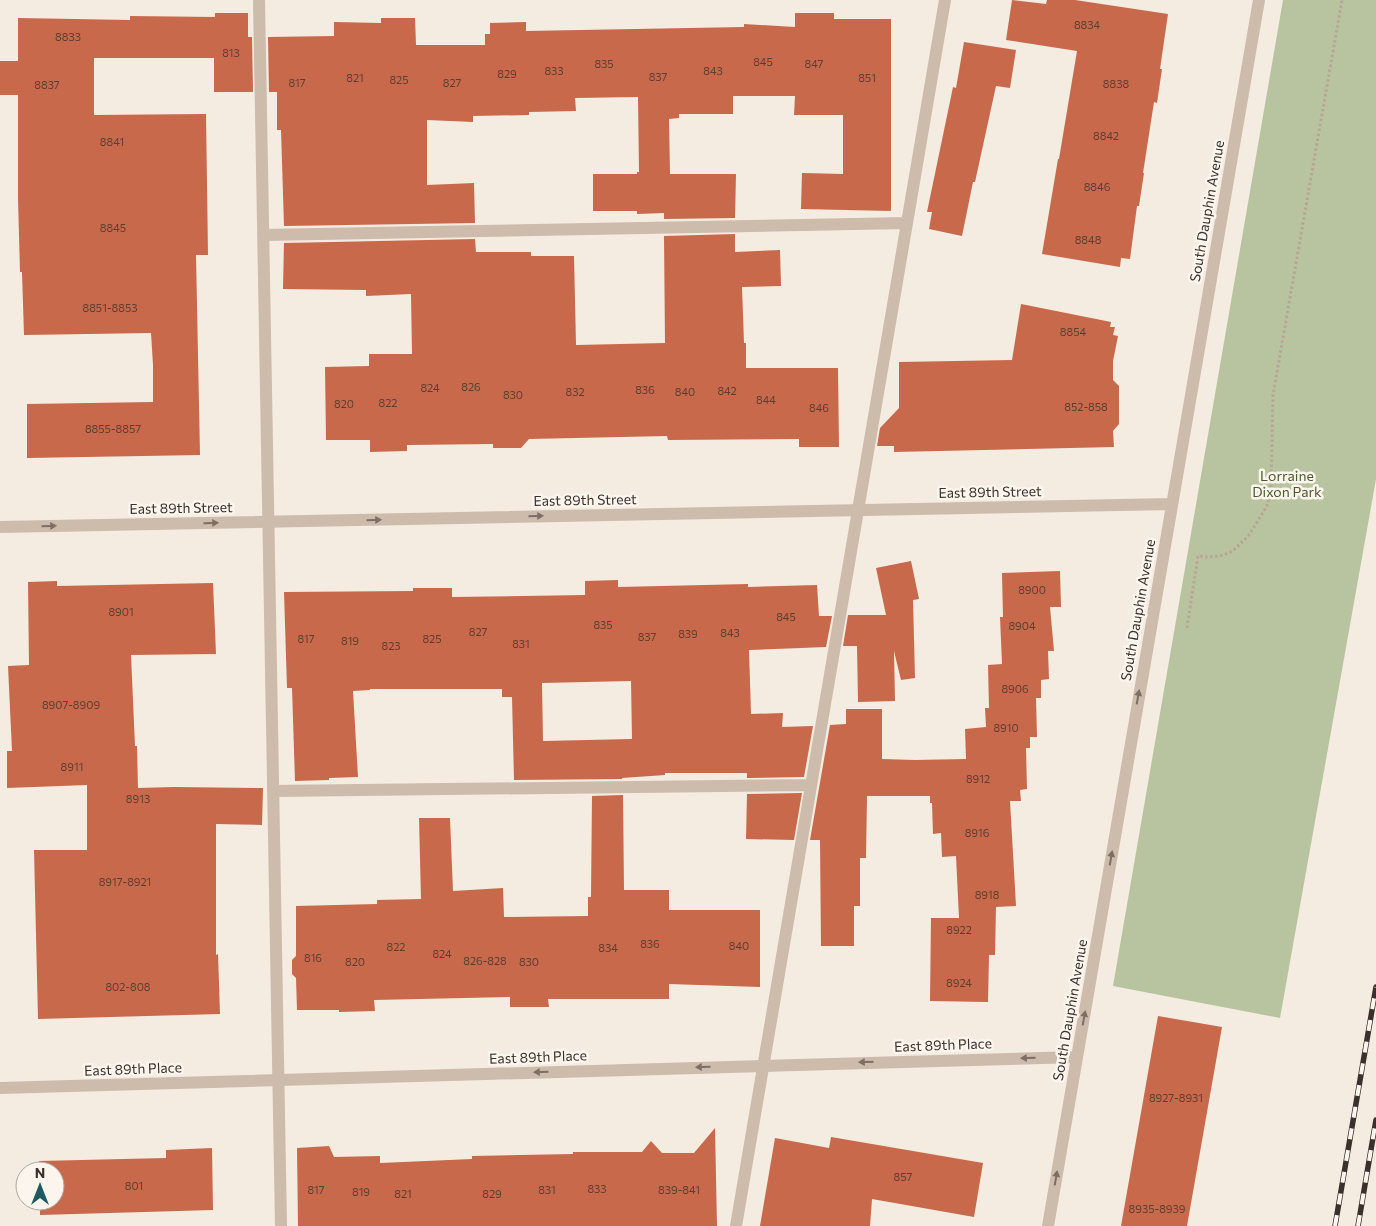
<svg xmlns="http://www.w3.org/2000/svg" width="1376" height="1226" viewBox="0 0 1376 1226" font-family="Commissioner,sans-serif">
	<rect width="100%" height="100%" fill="#f4ebe1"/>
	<!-- green -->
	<path fill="#b8c4a0" d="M1283,0H1376V479L1280,1018L1113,986Z"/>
	<!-- building -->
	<path fill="#c8694b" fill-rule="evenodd" d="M1012,0L1046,4L1047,0H1075L1168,14L1160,69H1162L1157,103L1154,102L1143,173H1144L1139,206H1137L1130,259L1121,258L1120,267L1042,254L1058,159H1059L1077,51L1006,40Z
		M215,13H248V37H252L253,92H214V58H94V115L206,114L208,255H196L200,455L27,458V404L153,402V365L151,333L24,335L22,272H20L18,198V95H0V61H18V18L130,20V16L215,17Z
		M795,13H834V19H891V211L801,209L802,173L843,174V115H794L795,96H733V114H679V118L669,119L670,174H736L735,218L664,219V213L637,214V211H593V174H637V172H639L638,97L575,98L576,111L529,112V115L473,116V122L427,120V185L474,183L475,223L284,226L281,130H277V92H269L268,37L334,36V22L381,23V18H415L416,45H485V34H490V23L526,22V31L744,27V24L795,27Z
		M964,42L1016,50L1010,88L996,86L975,182H973L962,236L929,229L932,212H927L953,87L956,88Z
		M735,234V252L780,250L781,286L742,287L744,343H746V368H838L839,447H799V439L668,440L667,436L529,439L521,448H493V444L407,445V451L370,452V440H326L325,367L369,366V354H412L411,294L366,296V290L283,289L284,243L475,239L476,252H531V256H574L576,345L665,343L664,236Z
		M1021,304L1111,322L1110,327H1115L1113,335L1118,336L1113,361V380L1119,386V424L1113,431L1114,447L894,452V446H877L880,428L899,408V362L1012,360Z
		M911,561L919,599L913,600L915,678L901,680L894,651L895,701L858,702L857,646H843L848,615H886L876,568Z
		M1060,571L1061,607H1050L1054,651H1048L1049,679L1041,680V698H1036L1037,737H1030V748H1026L1027,789L1020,790L1021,801H1010L1016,906L996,907L995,955H989L988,1002L930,1001L931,918H959L956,856L942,857L941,833L933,834L932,803H930V796H867L866,858H860V906H854V946H821L820,840H810L830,725L846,724V709H882V759L915,760L966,759L965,729L986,727L985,708H989L988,665L1002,664L1000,617H1003L1002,573Z
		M618,580V587L748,584V587L817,585L819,616H832L826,647L749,650L751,714L783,713L782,727L813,726L804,777L747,778V773H665V775L622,778V779L514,780L512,697H502V689H370V690L353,691L358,777L329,778V780L295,781L292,688H287L284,592L413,591V588H452V597L585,595V581ZM631,681L632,739L543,741L542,683Z
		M57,581V586L213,583L216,654L131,655L135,746H137L138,788L174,787L263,788L262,825L216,824V955L218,954L220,1014L38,1019L34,850H87V785L7,788V751H12L8,666L29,665L28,582Z
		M802,793L794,840L746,839L747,794Z
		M623,795L624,890H669V910H760V987L669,984V999H548L549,1007H510V997L374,1000L375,1011L339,1012V1010H297L296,978L292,974V960L296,956V906L377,904V900L421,899L419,818H450L453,891L503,888L504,917L588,916V897H591L592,796Z
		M1158,1016L1222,1027L1187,1226H1121Z
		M715,1128L717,1226H298L297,1148L329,1146L334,1157L380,1156V1163L472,1159V1156L573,1154V1152H642L651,1141L662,1153H694Z
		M831,1137L983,1163L974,1217L872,1199L870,1226H760L775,1138L829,1148Z
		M212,1148L213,1210L40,1215V1201H55V1171H39V1161L166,1158V1150Z"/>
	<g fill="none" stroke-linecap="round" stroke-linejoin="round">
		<!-- path -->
		<path stroke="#b9a596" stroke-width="3" stroke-dasharray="2.5 2.5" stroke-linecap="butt" d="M1187,628L1198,556L1207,557L1220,556L1233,551L1249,535L1267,506L1271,487L1273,395L1342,0"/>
		<!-- lane -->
		<path stroke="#cdbbac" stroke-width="12" d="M259,0L281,1226
			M263,235L907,223
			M273,791L811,785
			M736,1226L945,0"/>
		<!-- street -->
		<path stroke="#cdbbac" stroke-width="12" d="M0,527L1172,504
			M0,1088L1077,1057
			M1048,1226L1259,0"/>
		<!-- rail casing -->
		<g stroke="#3b302b" stroke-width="5.5">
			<path id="rail" d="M1335,1226L1376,987
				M1358,1226L1376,1120"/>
		</g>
		<!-- rail -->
		<use href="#rail" stroke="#fbf5ee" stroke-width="4" stroke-dasharray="11" stroke-linecap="butt"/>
	</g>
	<!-- one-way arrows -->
	<defs><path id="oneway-solid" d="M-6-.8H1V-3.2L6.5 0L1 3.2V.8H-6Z" transform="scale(1.25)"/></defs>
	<g fill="#7d6f65">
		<use href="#oneway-solid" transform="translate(536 516) rotate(-1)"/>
		<use href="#oneway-solid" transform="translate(374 520) rotate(-1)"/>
		<use href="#oneway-solid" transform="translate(211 523) rotate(-1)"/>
		<use href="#oneway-solid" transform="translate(49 526) rotate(-1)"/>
		<use href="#oneway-solid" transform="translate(1138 697) rotate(-80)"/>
		<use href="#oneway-solid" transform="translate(1111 858) rotate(-80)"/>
		<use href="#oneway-solid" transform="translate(1084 1018) rotate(-80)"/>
		<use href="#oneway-solid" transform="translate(1028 1058) rotate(178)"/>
		<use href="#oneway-solid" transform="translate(866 1062) rotate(178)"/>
		<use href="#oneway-solid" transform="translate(703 1067) rotate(178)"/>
		<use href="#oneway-solid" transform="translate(541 1072) rotate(178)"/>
		<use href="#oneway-solid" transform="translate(1056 1178) rotate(-80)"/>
	</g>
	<g text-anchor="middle" stroke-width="5" stroke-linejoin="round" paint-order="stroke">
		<!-- number labels -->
		<g font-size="11" fill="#5e3e33">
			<text x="1087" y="29">8834</text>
			<text x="68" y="41">8833</text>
			<text x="231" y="57">813</text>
			<text x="763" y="66">845</text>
			<text x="604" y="68">835</text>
			<text x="814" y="68">847</text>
			<text x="554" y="75">833</text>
			<text x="713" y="75">843</text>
			<text x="507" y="78">829</text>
			<text x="658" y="81">837</text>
			<text x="355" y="82">821</text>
			<text x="867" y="82">851</text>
			<text x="399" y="84">825</text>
			<text x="297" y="87">817</text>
			<text x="452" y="87">827</text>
			<text x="1116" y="88">8838</text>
			<text x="47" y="89">8837</text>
			<text x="1106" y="140">8842</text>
			<text x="112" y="146">8841</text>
			<text x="1097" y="191">8846</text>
			<text x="113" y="232">8845</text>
			<text x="1088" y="244">8848</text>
			<text x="110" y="312">8851-8853</text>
			<text x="1073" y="336">8854</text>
			<text x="471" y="391">826</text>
			<text x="430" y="392">824</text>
			<text x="645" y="394">836</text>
			<text x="727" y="395">842</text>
			<text x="575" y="396">832</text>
			<text x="685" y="396">840</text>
			<text x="513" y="399">830</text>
			<text x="766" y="404">844</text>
			<text x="388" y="407">822</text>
			<text x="344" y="408">820</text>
			<text x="1086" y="411">852-858</text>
			<text x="819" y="412">846</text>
			<text x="113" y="433">8855-8857</text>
			<text x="1032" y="594">8900</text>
			<text x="121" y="616">8901</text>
			<text x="786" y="621">845</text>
			<text x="603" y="629">835</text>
			<text x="1022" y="630">8904</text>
			<text x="478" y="636">827</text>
			<text x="730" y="637">843</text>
			<text x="688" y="638">839</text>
			<text x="647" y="641">837</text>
			<text x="306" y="643">817</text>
			<text x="432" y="643">825</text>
			<text x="350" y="645">819</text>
			<text x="521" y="648">831</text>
			<text x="391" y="650">823</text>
			<text x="1015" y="693">8906</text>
			<text x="71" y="709">8907-8909</text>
			<text x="1006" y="732">8910</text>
			<text x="72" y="771">8911</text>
			<text x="978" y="783">8912</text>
			<text x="138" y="803">8913</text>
			<text x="977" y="837">8916</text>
			<text x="125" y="886">8917-8921</text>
			<text x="987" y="899">8918</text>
			<text x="959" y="934">8922</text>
			<text x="650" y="948">836</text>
			<text x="739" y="950">840</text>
			<text x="396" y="951">822</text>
			<text x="608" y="952">834</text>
			<text x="442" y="958">824</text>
			<text x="313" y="962">816</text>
			<text x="485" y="965">826-828</text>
			<text x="355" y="966">820</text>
			<text x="529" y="966">830</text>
			<text x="959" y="987">8924</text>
			<text x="128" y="991">802-808</text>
			<text x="1176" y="1102">8927-8931</text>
			<text x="903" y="1181">857</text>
			<text x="134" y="1190">801</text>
			<text x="597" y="1193">833</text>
			<text x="316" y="1194">817</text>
			<text x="547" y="1194">831</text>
			<text x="679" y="1194">839-841</text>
			<text x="361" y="1196">819</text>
			<text x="403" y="1198">821</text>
			<text x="492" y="1198">829</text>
			<text x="1157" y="1213">8935-8939</text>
		</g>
		<!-- street labels -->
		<g font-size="14" fill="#3b302b" stroke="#fbf5ee">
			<text transform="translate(1207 211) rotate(-80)" y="5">South Dauphin Avenue</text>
			<text transform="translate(990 492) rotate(-1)" y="5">East 89th Street</text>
			<text transform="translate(585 500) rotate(-1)" y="5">East 89th Street</text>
			<text transform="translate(181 508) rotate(-1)" y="5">East 89th Street</text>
			<text transform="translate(1138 610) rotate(-80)" y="5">South Dauphin Avenue</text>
			<text transform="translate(1070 1010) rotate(-80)" y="5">South Dauphin Avenue</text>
			<text transform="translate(943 1045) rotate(-2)" y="5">East 89th Place</text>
			<text transform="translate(538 1057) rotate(-2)" y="5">East 89th Place</text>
			<text transform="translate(133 1069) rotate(-2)" y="5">East 89th Place</text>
		</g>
		<!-- park labels -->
		<g font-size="14" fill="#4a5a2e" stroke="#fbf5ee">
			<text x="1287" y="481">Lorraine<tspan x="1287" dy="16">Dixon Park</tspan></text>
		</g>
	</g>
	<!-- north arrow -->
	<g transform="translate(40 1186)"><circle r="24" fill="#fbf5ee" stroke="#aea6a0"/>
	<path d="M0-4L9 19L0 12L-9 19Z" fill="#1f5a5e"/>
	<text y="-8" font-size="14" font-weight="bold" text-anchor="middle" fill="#3b302b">N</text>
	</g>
</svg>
